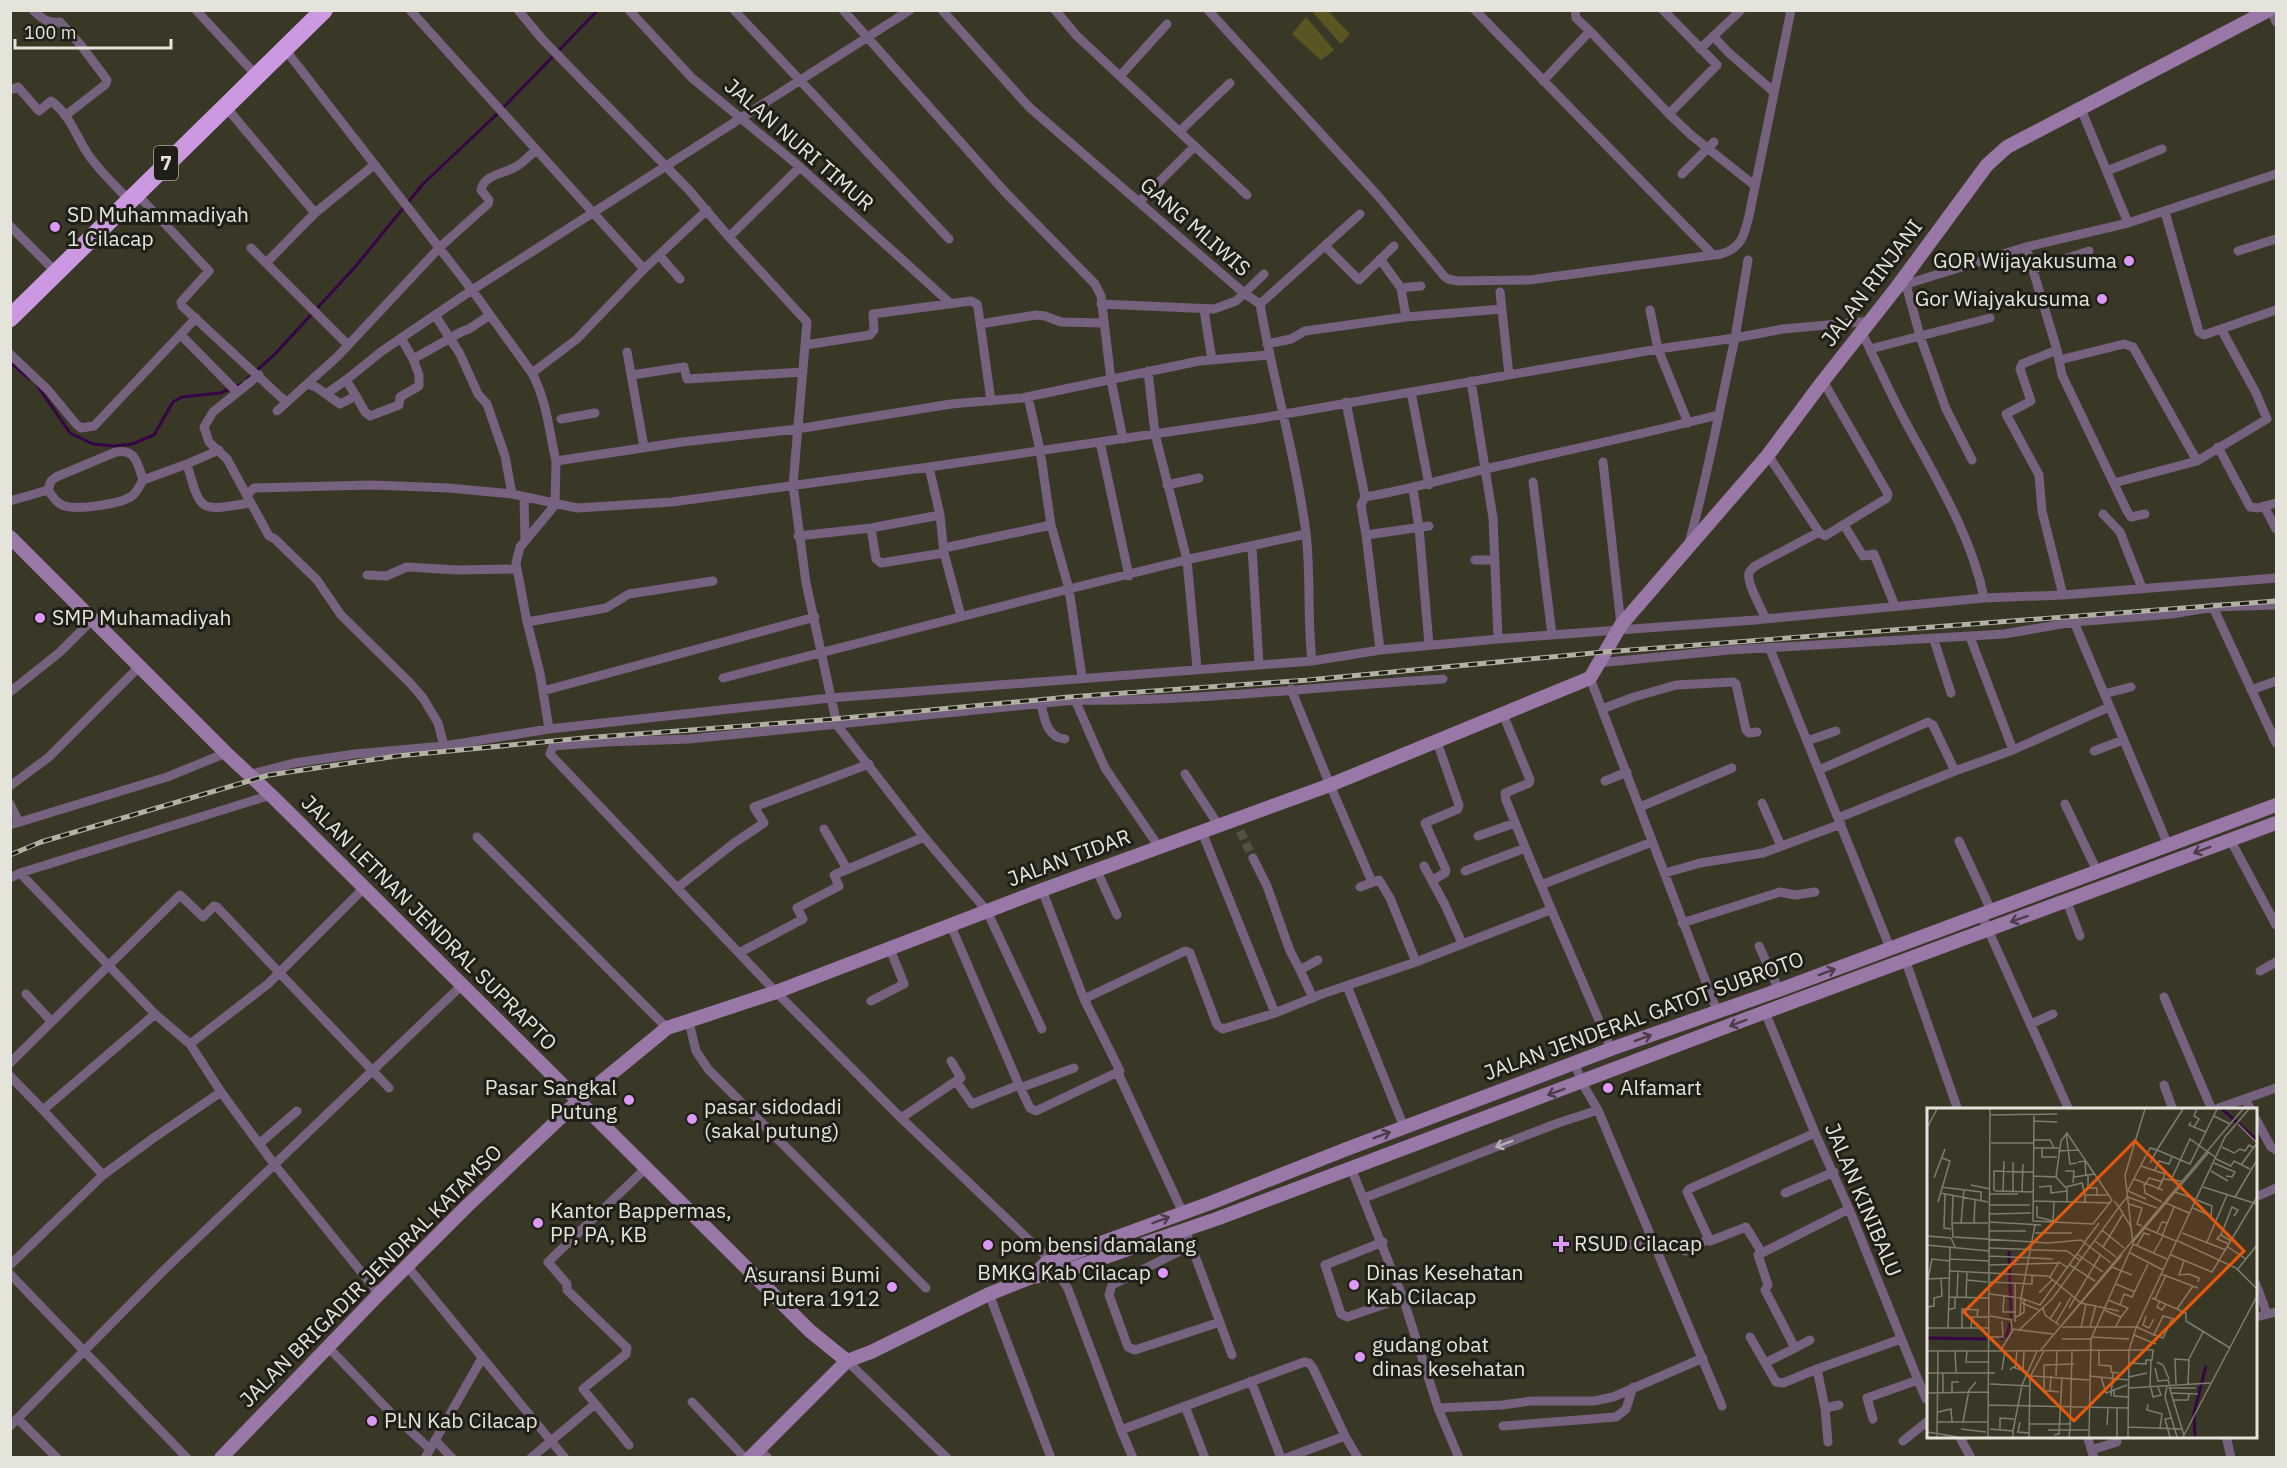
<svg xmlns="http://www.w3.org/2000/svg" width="2287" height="1468" viewBox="0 0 2287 1468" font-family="'IBM Plex Sans',sans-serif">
	<rect width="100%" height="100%" fill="#393827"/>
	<!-- green -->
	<path fill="#5b5521" d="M1315,11H1328L1350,34L1341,44L1313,13Z
		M1306,17L1334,50L1321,60L1292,34Z"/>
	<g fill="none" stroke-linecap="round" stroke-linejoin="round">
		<!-- stream -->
		<path stroke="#360446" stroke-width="3" d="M10,362L30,379
			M247,379L275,354L355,267L423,184L497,114L598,10
			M37,385L70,433L93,444L114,446L132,444L154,435L173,402L182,397L220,393L242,384"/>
		<!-- street-tunnel -->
		<path stroke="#535242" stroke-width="9" stroke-dasharray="9 4.5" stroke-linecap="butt" d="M1240,831L1253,858"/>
		<!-- street -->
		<path stroke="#76617f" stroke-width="9" d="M33,10C41,18 48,24 60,22L80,44L107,80L106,84L65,116
			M196,10L256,75
			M410,10L644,269L707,210
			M518,10L543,40L688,189L729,237L807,322L793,485L806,583L837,725L924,837L987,911L1042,1029
			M629,10L692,78L800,167L950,303
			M734,10L949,239
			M843,10L1005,192L1095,284L1101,296L1111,380L1123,439
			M942,10L1029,107L1245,294L1260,304C1273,381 1296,456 1306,533C1311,575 1307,618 1312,661
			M1055,10L1077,36L1247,195
			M1208,10L1379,197L1444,276L1448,279L1458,281L1529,280L1721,254C1742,248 1744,235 1749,216L1791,10
			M1475,10L1712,254
			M1575,10L1576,18L1590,31
			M1663,10L1717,65L1669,114
			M2271,10L2276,22
			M1713,36L1729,53L1774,92
			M284,48L472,290L910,10
			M1700,49L1741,10
			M1120,76L1167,24
			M1543,81L1590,31L1669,114L1691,135L1754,185
			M10,90L18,87L39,111L51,101C68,113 75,133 86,151C96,168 115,185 129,200
			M225,106L315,213
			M2081,109L2128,223
			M1180,131L1230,83
			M2107,171L2162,149
			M1682,174L1714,142
			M136,193L209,271L181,302L182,306L286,402
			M1139,202L1195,146
			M10,226L56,272
			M729,237L800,167
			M1325,246L1359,280L1394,246
			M2026,247L2057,350L2062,375L2127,511L2131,517L2145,514
			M251,248L266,263
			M2238,251L2276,239
			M659,255L680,279
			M1380,259L1401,288L1421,286
			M1748,260L1735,338L1783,329L1871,321
			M2033,269L2089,251
			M1906,285L1920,336L1946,409L1972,460
			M1897,287L2026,247L2128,223L2276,174
			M1401,288L1406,317
			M1500,292L1509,375
			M1101,304L1214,309L1236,301L1264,274
			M1260,304L1360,214
			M1204,310L1212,360
			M1650,310L1658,349L1688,423
			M435,315L460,354L478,394L487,404L505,456L512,494
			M980,324L1036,315L1045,316L1061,322L1103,323
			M2221,329L2276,310
			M1862,333C1876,361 1889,391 1904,419C1935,477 1971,534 1984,598
			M181,335L237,392
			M401,338L413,359
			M1267,344L1291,339L1305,331L1406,317L1502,309
			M348,345L266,263L315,213L374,165
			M805,345L870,335L874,330L873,314L971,301L977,304L978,308L991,401
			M1870,349L1990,318
			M2057,350L2022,364L2020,369L2031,401L2006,414L2039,475L2042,511L2063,595
			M627,352L644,447
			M10,354L48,390L76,424L81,428L94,426L196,318
			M2059,360L2124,344L2133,347L2197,461
			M1148,371L1155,434L1187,560L1197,668
			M532,373L577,339L644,269
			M259,375L213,412L204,427L209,442L227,459L269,536L275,539L317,580L341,615L410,683L423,698L438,723L444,746
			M632,375L684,367L687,379L803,372
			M1471,381L1493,518L1498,639
			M308,384L316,387L340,404L356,396L346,380L382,351L472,290L532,373C547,401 549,431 556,461L682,442L797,429L951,404L1022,398L1199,361L1269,355
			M1411,392L1429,485
			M326,394L346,380
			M356,396L365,412L370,416L399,405L400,397L419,386V375L413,359L461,332L469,329L490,315
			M1028,397L1040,450L1051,525L1069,589L1082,677
			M1346,402L1365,497L1361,505L1366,535L1380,650
			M277,411L337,357L440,247L488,204L489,200L481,190C484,174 505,174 517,166C524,162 530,155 536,150
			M561,419L595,413
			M1100,442L1129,576
			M2218,447L2250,507L2258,508L2276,503
			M1768,455L1819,532L1825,536L1887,498L1888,494L1823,381
			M1603,462L1621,625
			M187,464C201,514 200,511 250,503
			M929,467L940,515L944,553L961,616
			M1533,482L1552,635
			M2114,483L2197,461L2267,419L2256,393L2221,329L2204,335L2199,332L2165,212
			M1167,485L1199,478
			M1413,489L1419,528L1429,645
			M48,490C53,497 57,504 65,506C79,510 121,504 132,496C137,492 140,485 143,480
			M248,494L254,488L371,485L449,488L512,494L577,508L672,502L929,467L1256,419L1658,349L1735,338C1720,406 1708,475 1689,543
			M524,497L525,539
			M1365,497C1409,490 1451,477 1494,467C1569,450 1643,434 1718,415
			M10,501L48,490L51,481L56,477L116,452C136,448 138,465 143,480L187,464L219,450
			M2264,506L2276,529
			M2103,514L2120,532L2142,588
			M1844,525L1863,556L1874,554L1895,606
			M871,528L876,559L881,563L944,553
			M1366,535L1429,526
			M798,536L871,528L940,515
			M1252,547L1259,664
			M944,548L1051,525
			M1475,560H1495
			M367,575L386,576L407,567L457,570L516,569
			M2213,607L2276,743
			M1766,619C1762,610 1746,582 1749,573C1749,571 1753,568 1755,566L1819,532
			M527,622L606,608L629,594L713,581
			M2074,622L2168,845
			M1970,637L2013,750
			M1934,640L1951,693
			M1770,649L1890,948
			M1598,663L1729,650L2004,634L2074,622L2172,614L2213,607L2276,605
			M723,678L1069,589L1190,559L1306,534
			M1590,678L1717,1011
			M1291,689L1330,785L1372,882
			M2251,690L2276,681
			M543,691L815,617
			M10,692L60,652L93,619
			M2104,694L2131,687
			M1075,700L1105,768L1159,847
			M1041,704C1044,718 1047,738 1065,739
			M1602,709L1634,697L1676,685L1733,682L1736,684L1746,730L1749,733L1757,732
			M1503,714L1530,780L1529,783L1505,793L1506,800C1539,884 1576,965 1611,1049
			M549,729L540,673L527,622L516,563L520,547L555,505L556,461
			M1807,741L1836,731
			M2094,751L2123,740
			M1819,770L1928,722L1933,725L1955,771
			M1185,774L1219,826
			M248,775L294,763L355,754L444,746L549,729L720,710L830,698L1312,661L1380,650L1498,639L1755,620L1984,598L2063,595L2276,578
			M1605,781L1627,772
			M10,786L49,757L140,666
			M1762,803L1781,846
			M10,804L19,822
			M2065,804L2097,871
			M1640,807L1732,768
			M1838,818L1955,771L2013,750L2109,707
			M10,825L167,777L226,753
			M824,829L847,869
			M1202,832L1275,1013
			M1478,836L1515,823
			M477,837L667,1028
			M1959,841L1991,910
			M2231,841L2276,925
			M1253,858L1267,886L1290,951L1300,970
			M1424,866L1445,905L1462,943
			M1097,871L1117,915
			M1465,871L1525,848
			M20,873L155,1014L190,1044L221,1092L274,1164L379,1294
			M1665,873L1700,863L1763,853L1841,824
			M10,878L20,873L271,795
			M1433,880L1445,873L1446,870L1425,823L1458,809L1459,805L1437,742
			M1541,885L1652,842
			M1360,887L1379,880L1390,898L1416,962
			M677,888L734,843L764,823L754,807L869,764
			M2067,902L2080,936
			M1981,914L2069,1110
			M1682,923L1780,892L1795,895L1815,892
			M1759,946L1779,990
			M739,953L803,919L797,908L839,886L834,875L924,837
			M1906,962L1958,1110
			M2260,971L2276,962
			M1347,986L1404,1127
			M26,994L51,1021
			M2164,997L2212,1110
			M1313,998L1300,970L1318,960
			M1084,999L1185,951L1190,953L1217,1025L1223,1029L1275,1013L1322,994L1416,962L1550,910
			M871,1001L904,984L890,949
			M1765,1012L1815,1133L1849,1209L1918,1380L1926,1399L1928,1398
			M689,1022L696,1051L708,1069L926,1288
			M2031,1024L2053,1014
			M190,1044L268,984L364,888
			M951,1061L961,1078L956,1081
			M10,1063L180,895L203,917L214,906L217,907L389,1088
			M1575,1064L1582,1083L1598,1110L1722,1406
			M1118,1073L1182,1211
			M10,1076L43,1110
			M1019,1085L1030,1108L1036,1111L1120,1071L1084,999L1042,890
			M2164,1085L2173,1110
			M1020,1088L1074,1068
			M2245,1099L2251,1110
			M2213,1110L2276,1088
			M901,1118L956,1081L972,1104L1019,1085L951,926
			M2256,1119L2271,1147L2276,1150
			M259,1144L297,1111
			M1351,1168L1403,1298L1438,1408L1459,1458
			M103,1175L43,1110L155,1014
			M1785,1193L1834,1172
			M2256,1197L2276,1188
			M1364,1198L1558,1123L1598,1110
			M1185,1229L1232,1355
			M1383,1242L1325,1265L1341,1314L1347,1317L1403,1298
			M1192,1245L1112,1285L1109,1295L1128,1347L1135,1350L1220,1322
			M1614,1247L1653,1241
			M1685,1251L1709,1239
			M1762,1253L1849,1209
			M10,1265L103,1175L152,1139L221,1092
			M407,1266L565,1458
			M10,1274L187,1458
			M2256,1284L2267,1314
			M989,1294L1051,1458
			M2256,1317L2276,1312
			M1750,1337L1776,1382L1783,1383L1817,1369L1825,1408L1828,1442
			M328,1347L392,1414L430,1449
			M1795,1348L1810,1340
			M847,1361L947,1458
			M1765,1363L1795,1348L1765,1290L1768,1285L1758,1255L1762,1253L1746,1227L1710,1241L1687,1192L1689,1189L1815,1133
			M1817,1369L1901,1339
			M1251,1381L1281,1458
			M692,1402L745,1458
			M1185,1406L1205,1458
			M1438,1408L1502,1405L1531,1401H1594L1613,1397L1703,1358
			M1825,1408L1839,1405
			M18,1419L57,1458
			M1873,1419L1867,1398L1918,1380
			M10,1426L163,1271L462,985
			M1503,1426L1616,1417L1626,1409L1633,1387
			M1121,1430L1133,1458
			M1959,1436L1971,1458
			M2087,1436L2094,1458
			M2226,1436L2231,1458
			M435,1440L452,1458
			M1903,1441L1928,1421
			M629,1445L583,1389L626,1354L627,1348L567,1290V1284L548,1262L646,1168
			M758,1449L768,1458
			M2091,1450L2117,1442
			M425,1458L482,1358
			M531,1458L595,1404
			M1286,1458L1345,1436
			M1358,1458L1345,1436L1313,1368L1309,1363L1304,1362L1121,1430L1068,1289L1051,1261L901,1118L776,992L550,754L553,746L605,742L689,739L1075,700C1197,702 1321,686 1443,679"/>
		<!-- secondary -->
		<path stroke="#9978a7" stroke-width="14" d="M10,537L226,753L271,795L810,1331L847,1361
			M1032,1277L1046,1263L1213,1202L1344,1150L1611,1049L1779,990L2276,805
			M221,1458L379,1294L467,1206L578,1101L667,1028L776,992L1042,890L1330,785L1590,678L1621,625L1768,455L1823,381L1897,287L1987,165L2007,147L2269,10
			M750,1458L847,1361L871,1352L989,1294L1032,1277L1059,1273L1219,1218L1765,1012L2276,823"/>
		<!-- highway -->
		<path stroke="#cc98e1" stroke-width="18" d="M10,318L324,10"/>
		<!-- rail casing -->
		<g stroke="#b2b1a4" stroke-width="5">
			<path id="rail" d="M10,855L41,842L269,775L397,756L584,738L823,720L1069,697L1308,680L1604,652L2276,601"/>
		</g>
		<!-- rail -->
		<use href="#rail" stroke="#1f1f17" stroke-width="3" stroke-dasharray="9" stroke-linecap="butt"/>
	</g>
	<!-- one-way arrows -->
	<defs><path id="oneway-shaft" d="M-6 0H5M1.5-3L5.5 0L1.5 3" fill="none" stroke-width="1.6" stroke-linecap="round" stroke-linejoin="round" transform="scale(1.5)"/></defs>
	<g stroke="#4a3e49">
		<use href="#oneway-shaft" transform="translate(2202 850) rotate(159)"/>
		<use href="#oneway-shaft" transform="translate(2019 919) rotate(161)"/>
		<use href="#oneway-shaft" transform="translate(1827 972) rotate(-21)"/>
		<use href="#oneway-shaft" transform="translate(1738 1023) rotate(159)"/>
		<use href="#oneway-shaft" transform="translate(1643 1038) rotate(-20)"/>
		<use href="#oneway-shaft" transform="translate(1556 1092) rotate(160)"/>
		<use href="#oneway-shaft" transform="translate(1382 1135) rotate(-21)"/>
		<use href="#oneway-shaft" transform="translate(1161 1220) rotate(-21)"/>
	</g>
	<use stroke="#b9b0b6" href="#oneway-shaft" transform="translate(1504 1144) rotate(159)"/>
	<!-- markers -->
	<g fill="#db99f5" stroke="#1f1f17" stroke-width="2">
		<circle cx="55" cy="227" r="6"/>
		<circle cx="2129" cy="261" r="6"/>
		<circle cx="2102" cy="299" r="6"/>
		<circle cx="40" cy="618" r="6"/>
		<circle cx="1608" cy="1088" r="6"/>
		<circle cx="629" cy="1100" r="6"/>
		<circle cx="692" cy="1119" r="6"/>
		<circle cx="538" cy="1223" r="6"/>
		<path d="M1558 1235h6v6h6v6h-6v6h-6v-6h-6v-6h6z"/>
		<circle cx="988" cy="1245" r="6"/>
		<circle cx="1163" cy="1273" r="6"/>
		<circle cx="1354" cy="1285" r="6"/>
		<circle cx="892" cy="1287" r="6"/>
		<circle cx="1360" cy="1357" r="6"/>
		<circle cx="372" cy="1421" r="6"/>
	</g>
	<g text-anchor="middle" stroke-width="6" stroke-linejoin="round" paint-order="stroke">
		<!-- shield labels -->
		<rect fill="#1f1f17" stroke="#aaa9a0" stroke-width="1.5" x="154" y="146" width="24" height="34" rx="4.5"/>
		<g font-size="20" font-weight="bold" fill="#e5e4da">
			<text x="166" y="170">7</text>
		</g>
		<!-- street labels -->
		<g font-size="21" fill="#e5e4da" stroke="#1f1f17">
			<text transform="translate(799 145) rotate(41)" y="7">JALAN NURI TIMUR</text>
			<text transform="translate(1195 227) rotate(41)" y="7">GANG MLIWIS</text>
			<text transform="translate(1872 283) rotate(-53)" y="7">JALAN RINJANI</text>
			<text transform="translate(1069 858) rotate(-20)" y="7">JALAN TIDAR</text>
			<text transform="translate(429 923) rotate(45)" y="7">JALAN LETNAN JENDRAL SUPRAPTO</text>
			<text transform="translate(1644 1016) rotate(-20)" y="7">JALAN JENDERAL GATOT SUBROTO</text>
			<text transform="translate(1863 1200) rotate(67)" y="7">JALAN KINIBALU</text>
			<text transform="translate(371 1276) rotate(-45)" y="7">JALAN BRIGADIR JENDRAL KATAMSO</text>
		</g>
		<!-- poi labels -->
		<g font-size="21" fill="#e5e4da" stroke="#1f1f17" text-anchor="start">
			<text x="67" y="222">SD Muhammadiyah<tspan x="67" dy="24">1 Cilacap</tspan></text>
			<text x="2117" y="268" text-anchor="end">GOR Wijayakusuma</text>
			<text x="2090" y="306" text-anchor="end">Gor Wiajyakusuma</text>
			<text x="52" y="625">SMP Muhamadiyah</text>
			<text x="617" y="1095" text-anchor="end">Pasar Sangkal<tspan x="617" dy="24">Putung</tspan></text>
			<text x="1620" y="1095">Alfamart</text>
			<text x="704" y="1114">pasar sidodadi<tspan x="704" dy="24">(sakal putung)</tspan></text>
			<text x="550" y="1218">Kantor Bappermas,<tspan x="550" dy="24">PP, PA, KB</tspan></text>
			<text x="1574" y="1251">RSUD Cilacap</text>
			<text x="1000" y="1252">pom bensi damalang</text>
			<text x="1151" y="1280" text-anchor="end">BMKG Kab Cilacap</text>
			<text x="1366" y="1280">Dinas Kesehatan<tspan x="1366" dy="24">Kab Cilacap</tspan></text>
			<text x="880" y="1282" text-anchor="end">Asuransi Bumi<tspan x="880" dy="24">Putera 1912</tspan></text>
			<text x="1372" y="1352">gudang obat<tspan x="1372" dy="24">dinas kesehatan</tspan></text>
			<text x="384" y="1428">PLN Kab Cilacap</text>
		</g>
	</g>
	<!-- overview -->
	<g transform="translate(1927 1108)">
		<rect width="330" height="330" fill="#393827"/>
		<path fill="none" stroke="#360446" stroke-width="3" d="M295,1L330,32M82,143L84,210M0,230L59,231M73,231L80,227L83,215M268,329L267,305L279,258"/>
		<path fill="none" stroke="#7e7d6f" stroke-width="1.5" d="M64,7L130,6M107,8L106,113L126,114L127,94M107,13L130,14M264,14L262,17L279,24M303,16L316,1M311,16L330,35M267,19L272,11L267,8L270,1M0,20L10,1M139,25L143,56L150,55M107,32H123L127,40M64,35H107M295,39L307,45L313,41L318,43L322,37L327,40M107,40H132M115,40V49H130M131,43L152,42M289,51L304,58L307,53L323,61M151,54L158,53L159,68M223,55L230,42L263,56L290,1M287,55L308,64L305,69L299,68M314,57L330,35M214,58L238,66L231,82M228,62L232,53L242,56L245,49M138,63H147L146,75M284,63L301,73M106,68L129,69L140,81V94M161,68V80H170V88M147,69L168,66M7,70L18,41M245,70L263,31L288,49M207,71L236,82M236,71L254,73M217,76L218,85L235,94M44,77L63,81M218,77L222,70L236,74M14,79L54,84V93M112,79L124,78V85L140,83M139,79L155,75L158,87M276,79L330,96M201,82L223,40L230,42L256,1M67,83V63L106,64M68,83L106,84M76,83L77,53M201,83L219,91M86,84V54M95,84L96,56M248,84L268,91M13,85L61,94M18,86L17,120L24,121M63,86H91M26,88L25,115H61M201,89L230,100M308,89L330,52M270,92L285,98L284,108M106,93L184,95M187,93L192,99L201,88M11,94L23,53L15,50M158,95V87H182M239,95L262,105M202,96L215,100L210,116L215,118M63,97H103M110,98V109L126,113M266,100L284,108M62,106L104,105M62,114L114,117M126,114L166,116L185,92L140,25L134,33L129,69M25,115L26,129L122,135L154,132L184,155M34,115L37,82M47,115L48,92M218,120L249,133M175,122L197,140M62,123H99M108,125H145M230,125L235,114L241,115M255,125L299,142M295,125L290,131L302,136M0,128L24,130L28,139M235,128L247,99M168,133L189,149M251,133L309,160L330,181M304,133L294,127L305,99L311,102L307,108M206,134L282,44M280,134L300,87M157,135L172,115M206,136L198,67L218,1M206,136L240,151M0,137L62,143M210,137L217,125L223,127M176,139L196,106M301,139L319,151M63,140L140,143L154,153M227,144L236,128M203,145L236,162M150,146L176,164M244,147L285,164L330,89M62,148L126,151M23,151L62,153M257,153L252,167L262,166L272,170L271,174M63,157L131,155M143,157L168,173M185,159L205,167M311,161L330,137M23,163L121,168L154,195L192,203M234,166L271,180M123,169L132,154L141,160M0,171L23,170M1,171L5,151L23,153M40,172L60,174M62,174L105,176V167M88,175V214M189,176L208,184M112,185L125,172M63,186L94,190L108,117M77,188L76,204H89M22,189L23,140M30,189L31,163M39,189L40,164M225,190L259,205V213L303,240M228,191L239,167M181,192L201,200L194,209M233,193L230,199L235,202L239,196M95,195L112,202M193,197L197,186L205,189L221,156M116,200L118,207L132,217M142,200L174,146M250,201L266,178M21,202L28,200V189M177,202L194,209L188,220M0,207L1,199L7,198V190L15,188L14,170M93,207L97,204V191M63,208L85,212M219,208L216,217L222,220L227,211M89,209L93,207L94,190L113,197L158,135M123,211L134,194M84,212L85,221L126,226M129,215L144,189M136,216L195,147M135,219H210L227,227L236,208L247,211M163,219L169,197M0,220H61M21,220L22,189L62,190M35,220V201L51,202L50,208M44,220L45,209H61M154,220L159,196M92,222L125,191L192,99L204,119M207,227L229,236M227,227L236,230L245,211M63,229H76L75,213M165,229L202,231M135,231H164M74,242L86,222M0,243H61M28,243L29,265M40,243L39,254H61M61,243L202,242M113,243L303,16L287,8M145,243L143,322H162M172,243V257L184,258V264L192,265M262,251L276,224M230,254L236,257L242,271M202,255L219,256V252H225L226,242H202M228,260L231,273L241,272L243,278M88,261L90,243M75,262L78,243M83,262L86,259L100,264M96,262L97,243M0,265H68M104,268L162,272M124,268L123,283L132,284M129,268L130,243M162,268L202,272M174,269L179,285L200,277M202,269L220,265M63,276L103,278M249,276L248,251L262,252L261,276M240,278L238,289L250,329M242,278L255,321M202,280L284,275M223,280L224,252M224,280L226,289L234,287L231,279M243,280H269M123,283H117V257L147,256M187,283V288L201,289M16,284V265M0,285L61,284M25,285V274H32M245,285L271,286M184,288L186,264M246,292H261L262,286M221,296L220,302L235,306L233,320M61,297L201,300M11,304L24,301L25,314M10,314H60M36,314L42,282L49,274M93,314L91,324L102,325M103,316H143M180,317L181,299M201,319L255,321L257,327M34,321L59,324M63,321L86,323V329M73,322V310L87,311M121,322H143L142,329M86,323L95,277L110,243M0,324L31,329M127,327L132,326L135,269M10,329L11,243M61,329L63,1M102,329L103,269L117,243M162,329L164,231L206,136M190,329V300M201,329L202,242L209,220L298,29L322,1M243,329L238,311L244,310M256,329L330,188"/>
		<path fill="#e8590c" fill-opacity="0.15" stroke="#e8590c" stroke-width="3" d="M208,33L317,143L147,313L37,204Z"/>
		<rect width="330" height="330" fill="none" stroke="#e5e4da" stroke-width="3"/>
	</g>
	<!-- border -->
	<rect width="2287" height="1468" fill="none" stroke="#e5e4da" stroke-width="24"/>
	<!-- scale -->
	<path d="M15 39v9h156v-9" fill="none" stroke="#e5e4da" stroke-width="3"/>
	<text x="24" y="39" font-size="18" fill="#e5e4da" stroke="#1f1f17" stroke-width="4.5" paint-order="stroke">100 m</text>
</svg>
